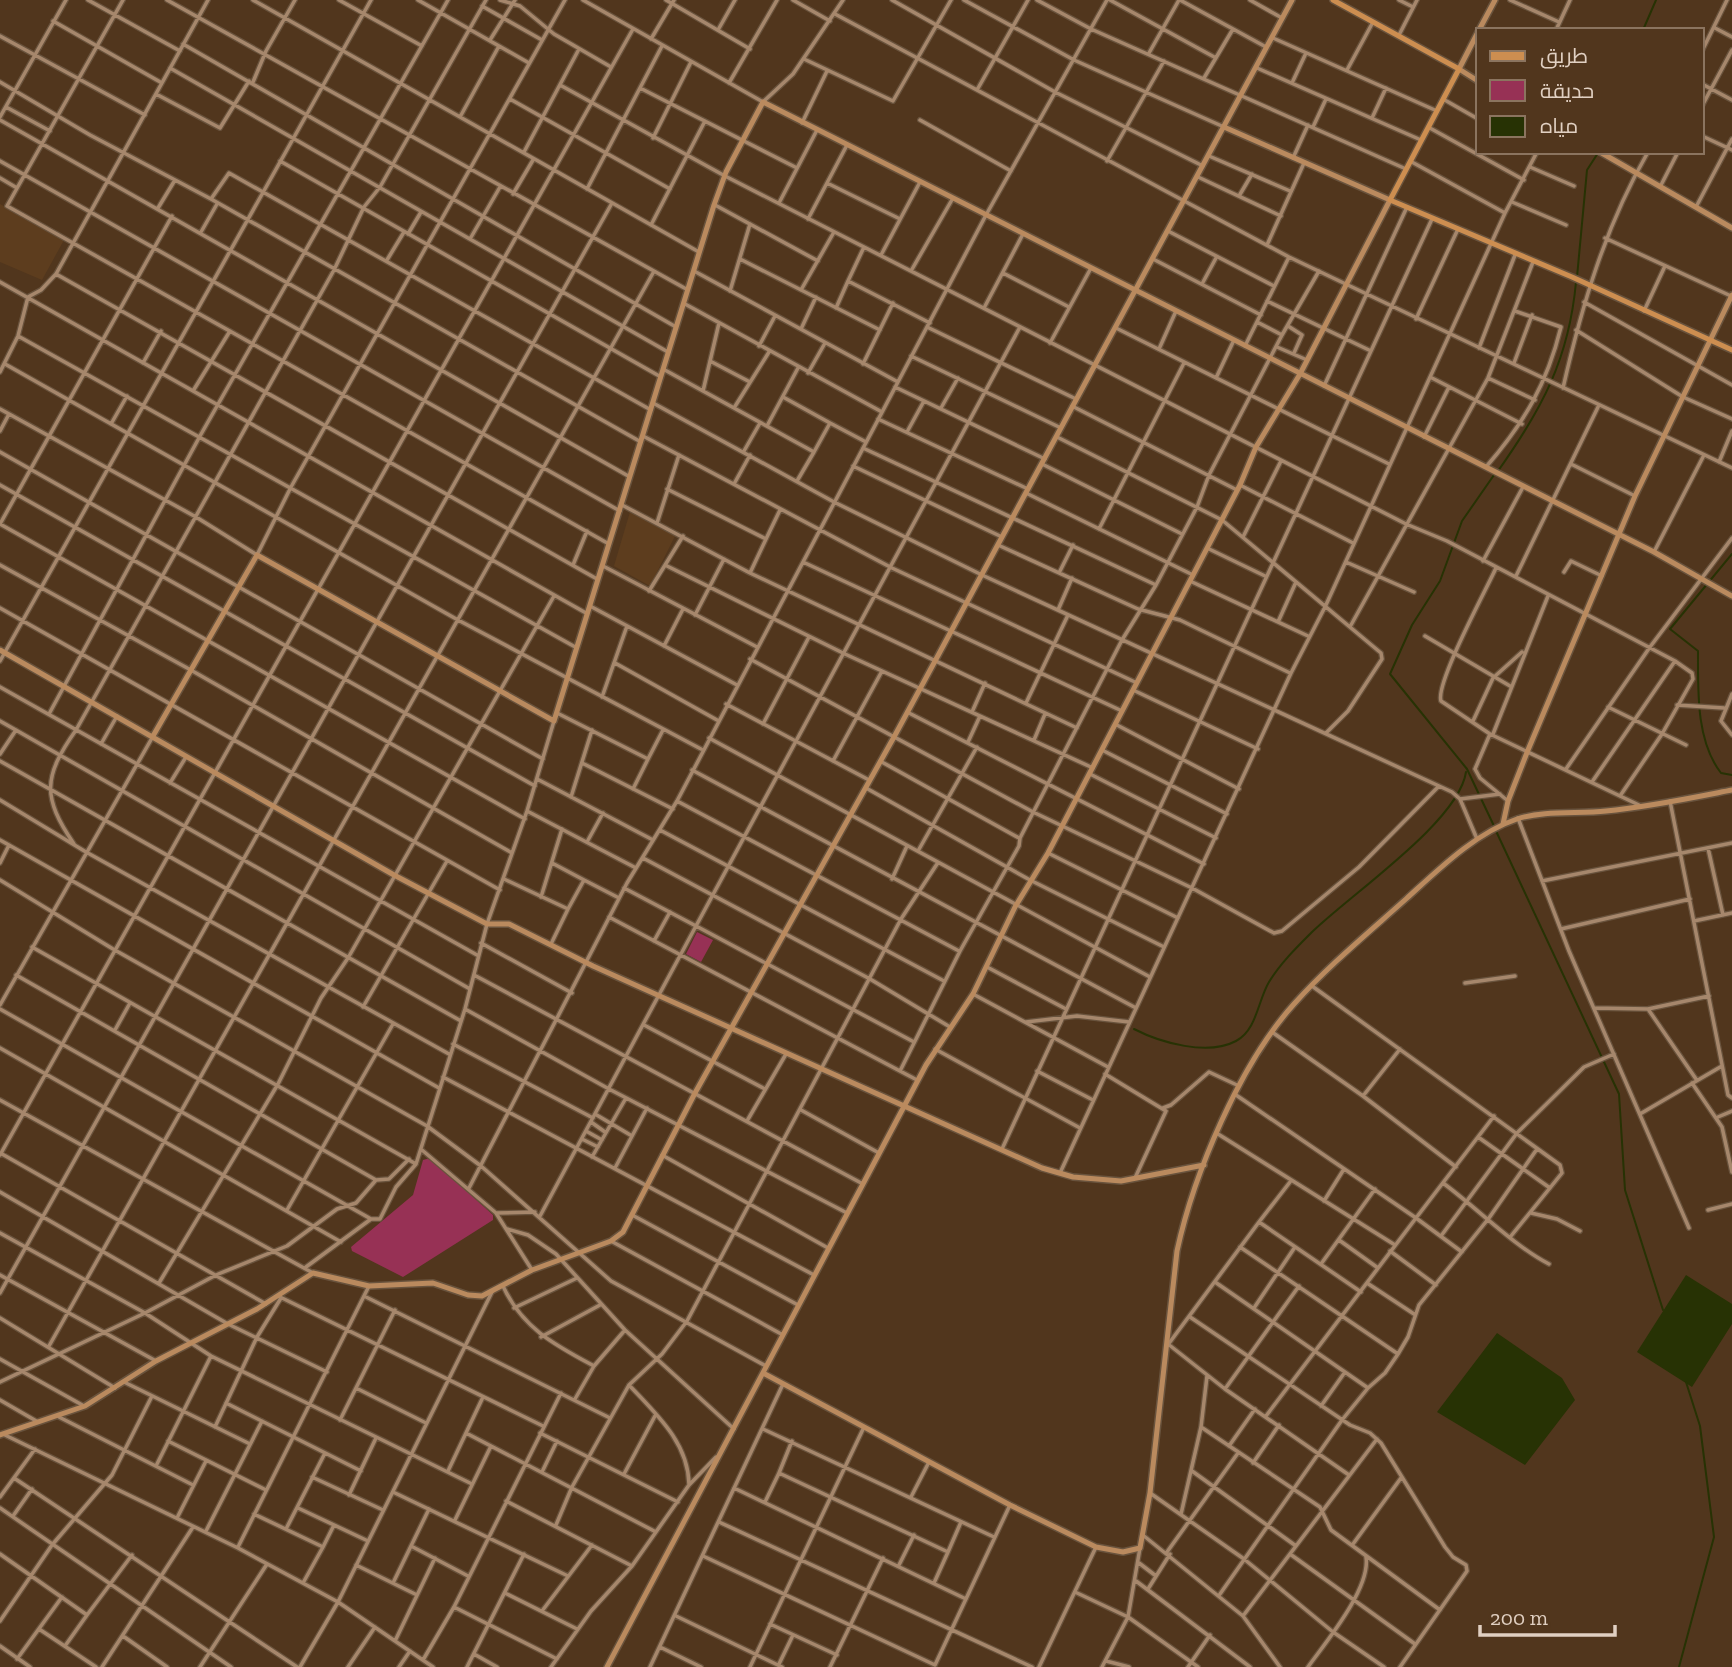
<svg xmlns="http://www.w3.org/2000/svg" width="1732" height="1667" viewBox="0 0 1732 1667" font-family="'Zilla Slab',Cairo,serif">
	<rect width="100%" height="100%" fill="#51361d"/>
	<!-- built -->
	<path fill="#5d3d1e" d="M0,204L64,240L42,280L0,262Z
		M630,512L675,536L650,586L614,566Z"/>
	<!-- green -->
	<path fill="#973155" d="M697,932L713,940L701,962L686,954Z
		M430,1158L493,1215V1220L403,1277L352,1251L351,1247L413,1195L423,1160Z"/>
	<!-- water -->
	<path fill="#273204" d="M1686,1275L1732,1304V1324L1692,1387L1637,1352Z
		M1497,1333L1562,1378L1575,1400L1525,1465L1437,1412Z"/>
	<g fill="none" stroke-linecap="round" stroke-linejoin="round">
		<!-- stream -->
		<path stroke="#273204" stroke-width="2" d="M1643,30L1656,0
			M1577,277L1587,170L1598,153
			M1498,471C1542,409 1569,359 1576,282
			M1732,554L1670,629L1698,651C1698,691 1696,741 1721,773L1732,775
			M1494,826L1467,769L1390,674L1412,625L1440,581L1462,521L1494,475
			M1496,831L1619,1094L1625,1190L1663,1310
			M1134,1029C1161,1043 1208,1056 1236,1041C1257,1030 1258,1000 1269,982C1280,964 1295,949 1310,934C1348,896 1459,822 1466,772
			M1679,1667L1714,1537L1700,1426L1686,1382"/>
		<!-- street casing -->
		<g stroke="#69533d" stroke-width="6">
			<path id="street" d="M88,0L180,51
				M123,0L7,206L609,544
				M167,0L688,290
				M253,0L699,252
				M339,0L422,46
				M418,0L529,63
				M500,0L520,6L554,34L611,67
				M583,0L763,102L793,74L843,0
				M666,0L750,49
				M793,0L830,21
				M892,0L1055,92L1203,166
				M964,0L1074,60L1224,127
				M1037,0L1091,29L1406,169
				M1110,0L1216,58
				M1180,0L1266,47
				M1250,0L1282,18
				M1399,0L1413,7
				M1510,0L1559,22
				M482,6L542,40
				M835,14L1289,257L1732,468
				M53,21L162,83
				M1715,28L1732,37
				M718,30L735,0
				M1556,30L1570,0
				M1399,35L1417,0
				M0,36L145,115
				M1273,38L1437,111
				M651,39L674,0
				M490,40L515,0
				M183,44L676,327
				M1702,51L1727,0
				M1149,53L1179,0
				M804,59L893,101L951,0
				M170,68L668,352
				M1257,68L1421,140
				M1347,70L1373,22
				M1204,78L1233,29
				M0,82L90,135L211,199L641,442
				M253,82L266,51L295,0
				M729,83L777,0
				M1292,83L1306,53
				M1702,84L1732,100
				M560,85L725,176L1406,524L1447,541L1675,661L1692,673L1693,679L1662,734L1620,796
				M640,88L797,168
				M977,90L1028,0
				M156,94L220,128L249,81
				M510,99L670,189
				M1443,99L1478,119
				M1702,106L1732,50
				M6,107L50,131
				M0,117L66,0
				M460,117L499,46
				M1372,118L1386,88
				M0,120L630,477
				M920,120L1011,171
				M802,123L827,71
				M1313,127L1326,99
				M1428,127L1524,180
				M1702,136L1732,150
				M653,138L691,62
				M524,152L579,49
				M1209,156L1290,191
				M1293,158L1308,125
				M0,161L620,511
				M280,161L661,377
				M1107,161L1164,61
				M1410,161L1505,213
				M1530,167L1574,186
				M1198,177L1281,216
				M0,178L17,188
				M827,183L900,219
				M1660,187L1678,152
				M587,189L662,46
				M513,194L533,160
				M1239,196L1252,174
				M211,199L229,173L651,410
				M1512,202L1566,225
				M779,203L817,130
				M715,205L818,261
				M1696,207L1732,139
				M158,208L175,180
				M172,216L0,524L525,819
				M808,219L847,145
				M651,225L705,121
				M1168,231L1274,286
				M201,232L217,204
				M408,234L421,212
				M1605,238L1731,296
				M470,239L500,187
				M1267,245L1304,163
				M864,247L848,281L930,323
				M881,255L920,182
				M740,259L880,330
				M1153,259L1261,315
				M387,260L404,232
				M694,271L898,382
				M911,271L953,198
				M1003,273L1069,307
				M56,274L597,579
				M0,282L586,613
				M1202,284L1216,258
				M801,290L834,232
				M730,291L750,224
				M1267,301L1371,351
				M1584,302L1732,385
				M685,304L882,412
				M836,308L848,281
				M984,308L1023,234
				M1644,311L1665,266
				M1416,319L1458,229
				M1257,322L1282,335
				M1288,326L1302,335L1294,353
				M927,327L1076,399
				M1116,328L1389,464
				M801,329L816,297
				M1576,330L1683,397L1732,419
				M18,336L577,648
				M1050,343L1091,268
				M759,346L775,316
				M1245,346L1289,257
				M1277,347L1307,360
				M1479,348L1515,255
				M1159,349L1176,311
				M911,356L1061,428
				M710,361L750,382
				M143,363L161,331
				M1514,363L1532,315
				M5,364L458,620L701,749
				M863,364L893,303
				M663,369L734,408L769,352
				M0,372L18,336L28,297L41,290L56,274L208,0
				M808,373L825,343
				M1430,377L1522,424
				M1216,378L1234,340
				M1488,378L1535,400
				M1324,386L1407,207
				M895,387L1045,459
				M1563,388C1582,305 1605,227 1648,152
				M193,391L230,331
				M703,391L719,323
				M783,397L830,423
				M653,403L834,502L982,575L1452,792L1460,799L1477,839
				M1072,406L1237,490
				M734,408L814,452L830,423L866,442
				M941,408L958,378
				M0,409L196,517L257,555L291,487L565,0
				M878,419L1028,489
				M111,424L127,396
				M767,426L798,368
				M0,431L9,414
				M907,432L924,401
				M643,436L892,568L1137,683
				M1057,437L1222,520L1381,653L1382,659L1348,711L1327,732
				M1424,437L1449,387
				M863,448L1156,585
				M744,451L760,423
				M0,452L543,759
				M1719,462L1732,431
				M1042,464L1182,534
				M1571,464L1635,496
				M853,466L1002,537
				M1486,467C1524,423 1547,384 1561,327L1515,311
				M797,481L814,452
				M734,484L750,455
				M0,485L535,786
				M1240,485L1353,543
				M667,489L766,539L750,573
				M1026,493L1193,575
				M622,505L750,573L1077,728
				M657,523L679,455
				M1099,529L1184,363
				M1243,537L1281,461
				M766,539L780,510
				M998,545L1138,609L1180,620L1290,673
				M1207,548L1265,576
				M1654,552L1704,455
				M1483,561L1523,487
				M803,562L1122,711
				M1346,562L1414,592
				M0,565L189,669L512,853
				M573,565L587,531
				M665,565L845,654L1093,768
				M603,566L757,647
				M1496,568C1486,590 1435,684 1441,701L1490,734L1641,806
				M1060,571L1073,545
				M1564,572L1571,561L1602,576
				M1516,576L1599,405
				M1190,581L1308,636
				M649,591L683,536
				M590,606L737,685
				M0,608L500,890
				M1058,610L1072,578
				M695,615L724,559
				M1278,622L1296,582
				M1351,625L1488,378L1533,262
				M1425,636L1510,686
				M664,646L683,609
				M750,659L1033,812L1192,888L1274,933L1282,931L1359,867L1439,786
				M0,661L371,0
				M615,663L717,720
				M0,687L477,955
				M1133,690L1258,749
				M1732,694L1721,721L1732,735
				M602,697L627,626
				M1026,703L1068,615
				M726,704L869,780
				M1677,705L1724,708
				M1608,707L1686,745
				M907,712L1204,864
				M972,712L985,683
				M557,713L648,759L663,730
				M49,714L200,436L448,0
				M0,721L470,989
				M1473,721L1493,678L1522,652
				M763,724L809,637
				M1115,724L1239,789
				M1490,734L1475,769L1480,778L1508,801
				M1493,734L1548,596
				M709,738L1150,977
				M1034,740L1045,714
				M968,742L980,716
				M101,744L117,716
				M1102,750L1227,814
				M0,754L16,730
				M0,761L461,1021
				M833,761L882,671
				M880,761L1019,838
				M582,763L673,809
				M1566,769L1650,647L1732,538
				M692,770L1136,1008
				M1090,774L1216,838
				M537,779L653,840
				M1592,782L1675,661
				M170,783L186,757
				M866,788L1030,880L1164,947
				M633,789L648,759
				M571,797L592,730
				M1460,799L1500,794
				M0,800L86,852L449,1054
				M677,801L959,951
				M1670,801L1728,1095L1732,1098
				M527,811L636,868
				M1518,818L1569,951L1689,1228
				M660,830L944,981
				M0,840L439,1088
				M587,842L603,813
				M74,844C42,797 43,777 76,730L334,270L364,207L380,187L486,0
				M1708,848L1723,915
				M918,851L977,747
				M1048,853L1178,918
				M643,858L870,979L950,1027
				M0,863L9,845
				M552,863L584,880
				M504,879L568,909L551,944
				M892,879L907,846
				M0,880L113,949L427,1126L481,1166L611,1281L766,1366
				M1542,881L1732,843
				M541,897L562,829
				M568,909L584,880L619,898
				M609,917L917,1080
				M1694,921L1732,913
				M1561,929L1690,899
				M654,941L670,912
				M481,943L572,993
				M32,947L416,1164L465,1009L487,924L527,811L554,721
				M987,967L1066,1009
				M16,975L376,1180L389,1179L409,1159
				M474,975L863,1184
				M1465,983L1515,976
				M1312,986L1560,1165L1562,1173L1511,1236
				M973,994L1108,1067
				M0,1005L152,738
				M363,1007L447,861
				M1594,1008L1648,1009L1709,996
				M0,1009L371,1219
				M465,1009L609,1089L847,1213
				M1648,1009L1696,1079
				M1026,1022L1077,1016L1129,1022
				M644,1025L765,1089
				M115,1030L130,1003
				M1272,1032L1363,1096L1400,1049
				M914,1042L696,926L1020,327
				M453,1044L593,1118
				M0,1048L341,1242
				M935,1049L1080,1128
				M900,1071L960,951L1019,846L1020,838L1122,640L1156,585L1197,507L1209,475L1282,335L1319,271
				M1037,1071L1093,1100
				M1105,1074L1166,1111L1135,1178
				M443,1077L814,1275
				M1692,1083L1722,1127L1732,1172
				M1236,1095L1416,1218L1494,1116
				M1363,1096L1456,1167
				M0,1100L313,1273
				M1163,1108L1171,1105L1209,1072L1239,1086
				M801,1110L879,1153
				M595,1114L632,1136
				M1640,1114L1722,1066
				M1718,1117L1732,1111
				M747,1121L786,1054
				M591,1122L605,1132
				M586,1131L602,1140
				M1218,1134L1395,1245
				M1478,1137L1550,1188
				M582,1139L598,1147
				M1002,1149L1432,219
				M422,1150L496,1213L532,1270
				M2,1154L266,1304
				M0,1155L633,29
				M662,1155L828,1248
				M592,1157L626,1098
				M615,1168L647,1108
				M1060,1173L1291,673L1325,607L1505,213L1537,152
				M1443,1183C1477,1208 1514,1246 1549,1264
				M469,1188L627,883L677,801L986,215L1107,0
				M0,1192L228,1324L327,1372
				M1324,1201L1344,1169
				M287,1210L393,1024
				M1708,1210L1732,1204
				M496,1213L535,1212
				M1531,1213L1557,1219L1580,1231
				M540,1216L696,926L624,888
				M634,1216L798,1305
				M1259,1222L1290,1182
				M507,1229L528,1235L556,1254L625,1330L734,1429
				M0,1233L145,1313L211,1356L472,1484
				M1441,1236L1517,1133L1584,1067L1614,1054
				M1339,1240L1378,1268
				M611,1241L783,1335
				M1240,1247L1398,1354
				M1390,1251L1436,1285
				M1321,1264L1375,1189
				M306,1267L371,1219H380L396,1187L416,1164
				M0,1275L156,1361
				M1215,1282L1368,1388L1342,1420L1220,1594
				M159,1283L278,1084L321,998L348,958L554,596
				M1367,1283L1414,1314
				M503,1286C522,1328 555,1345 594,1366
				M0,1293L612,203
				M278,1296L543,1426
				M364,1296L610,1418
				M514,1308L577,1278
				M1254,1308L1295,1247
				M1190,1317L1350,1425L1370,1433L1381,1443L1445,1547L1453,1557L1466,1565L1467,1571L1400,1667
				M0,1318L115,1388
				M541,1337L600,1305
				M1168,1344L1225,1389L1349,1475
				M49,1346L653,273
				M1167,1346L1259,1222L1361,1292
				M0,1359L84,1406
				M0,1382L145,1313L216,1275L287,1246L337,1209L356,1203L376,1180
				M124,1382L250,1444
				M629,1385C656,1414 688,1442 689,1484
				M356,1388L426,1423
				M1368,1388L1385,1373L1398,1354L1408,1337L1419,1305L1489,1218L1537,1149
				M1225,1389L1299,1286
				M575,1399L594,1366L625,1330
				M0,1400L38,1422
				M226,1403L361,1471
				M1321,1406L1345,1372
				M1266,1416L1416,1218L1462,1252
				M59,1417L193,1485
				M340,1420L395,1310
				M215,1427L257,1337L281,1298
				M1201,1427L1320,1507L1331,1530L1440,1610
				M763,1429L994,1537
				M466,1433L656,1532
				M540,1433L678,1502
				M5,1435L238,1548L338,1602L433,1667
				M168,1441L266,1490
				M792,1441L779,1473L948,1552L961,1522
				M1229,1446L1255,1409
				M1253,1463L1279,1425
				M156,1466L211,1356
				M448,1471L483,1397
				M1192,1471L1296,1546
				M542,1472L557,1441
				M624,1474L656,1414
				M312,1477L383,1510
				M14,1478L297,1667
				M734,1488L966,1599
				M393,1492L568,1576
				M1150,1493L1244,1559L1333,1632L1384,1667
				M349,1495L376,1438
				M0,1497L35,1449
				M911,1497L929,1462
				M506,1501L632,1566
				M765,1502L779,1473
				M0,1508L231,1667
				M298,1508L368,1541
				M254,1514L323,1547L334,1525
				M1181,1514L1201,1427L1207,1376
				M13,1516L32,1489
				M177,1518L206,1461
				M455,1520L491,1446
				M719,1522L1032,1667
				M556,1525L572,1487L629,1385L662,1354L687,1321L901,919L937,864
				M286,1529L325,1453
				M206,1531L262,1421
				M1144,1536L1243,1616L1280,1667
				M1353,1544L1401,1478
				M411,1546L468,1576
				M238,1547L369,1286
				M1167,1552L1238,1453
				M0,1554L87,1615L132,1555
				M1290,1554L1415,1644
				M703,1556L935,1665
				M1139,1563L1156,1576
				M356,1565L417,1595
				M899,1565L914,1535
				M1136,1581L1250,1667
				M303,1583L323,1547
				M393,1583L429,1509
				M934,1583L948,1552
				M1148,1589L1170,1554
				M1075,1592L1128,1617L1198,1667
				M505,1593L577,1629
				M454,1607L557,1659
				M542,1611L592,1545
				M676,1616L782,1667
				M1243,1616L1377,1439
				M0,1621L52,1545L112,1475L152,1396
				M770,1624L837,1655
				M39,1629L96,1667
				M123,1636L167,1667
				M395,1641L435,1558
				M0,1646L30,1667
				M65,1646L87,1615
				M660,1647L701,1667
				M474,1654L497,1667
				M17,1659L62,1597
				M423,1660L454,1607L561,1393
				M1106,1661L1129,1667
				M779,1664L793,1635
				M935,1665L1010,1505
				M102,1667L193,1527
				M200,1667L267,1564
				M300,1667L338,1602L492,1292
				M348,1667L375,1627
				M399,1667L410,1651
				M467,1667L524,1554
				M551,1667L591,1611L632,1566L689,1485L716,1457
				M650,1667L783,1384
				M750,1667L864,1427
				M830,1667L883,1558
				M1039,1667L1096,1547
				M1102,1667L1128,1617L1140,1548
				M1188,1667L1210,1635
				M1308,1667C1326,1642 1371,1588 1366,1557"/>
		</g>
		<!-- secondary casing -->
		<g stroke="#69533d" stroke-width="8">
			<path id="secondary" d="M1479,30L1495,0
				M1478,32L1459,69L1478,81
				M1600,152L1732,228
				M0,650L394,875L487,924H509L593,966L1042,1168L1073,1177L1121,1181L1204,1165
				M153,736L257,555L554,721L714,205L726,172L763,102L1654,552L1732,596
				M1503,824L1508,801L1528,750L1635,496L1732,295
				M763,1373L1010,1505L1096,1547L1123,1552L1140,1548L1150,1493L1177,1251C1194,1173 1240,1064 1294,1004C1328,966 1368,933 1406,899C1438,870 1475,833 1517,819C1544,810 1578,814 1606,811C1648,807 1691,798 1732,790
				M0,1435L85,1406L156,1361L257,1309L313,1273L369,1286L433,1283L468,1295L482,1296L532,1270L611,1241L623,1232L695,1093L894,737L1292,0
				M607,1667L926,1065L973,994L1015,907L1048,853L1240,485L1256,447L1300,374L1390,200L1224,127"/>
		</g>
		<!-- primary casing -->
		<g stroke="#69533d" stroke-width="8">
			<path id="primary" d="M1333,0L1459,69L1390,200L1572,277L1732,350"/>
		</g>
		<!-- street -->
		<use href="#street" stroke="#a6876c" stroke-width="3.5"/>
		<!-- secondary -->
		<use href="#secondary" stroke="#ba8a5e" stroke-width="5"/>
		<!-- primary -->
		<use href="#primary" stroke="#cd8e50" stroke-width="5"/>
	</g>
	<!-- legend -->
	<rect x="1476" y="28" width="228" height="126" fill="#51361d" stroke="#8b745f" stroke-width="2"/>
	<rect x="1490" y="51" width="35" height="10" fill="#cd8e50" stroke="#8b745f" stroke-width="2"/>
	<text x="1540" y="63" font-size="21" fill="#e1d0c2">طريق</text>
	<rect x="1490" y="80" width="35" height="21" fill="#973155" stroke="#8b745f" stroke-width="2"/>
	<text x="1540" y="98" font-size="21" fill="#e1d0c2">حديقة</text>
	<rect x="1490" y="116" width="35" height="21" fill="#273204" stroke="#8b745f" stroke-width="2"/>
	<text x="1540" y="133" font-size="21" fill="#e1d0c2">مياه</text>
	<!-- scale -->
	<path d="M1480 1625v10h135v-10" fill="none" stroke="#e1d0c2" stroke-width="3.5"/>
	<text x="1490" y="1625" font-size="21" fill="#e1d0c2" stroke="#51361d" stroke-width="5" paint-order="stroke">200 m</text>
</svg>
